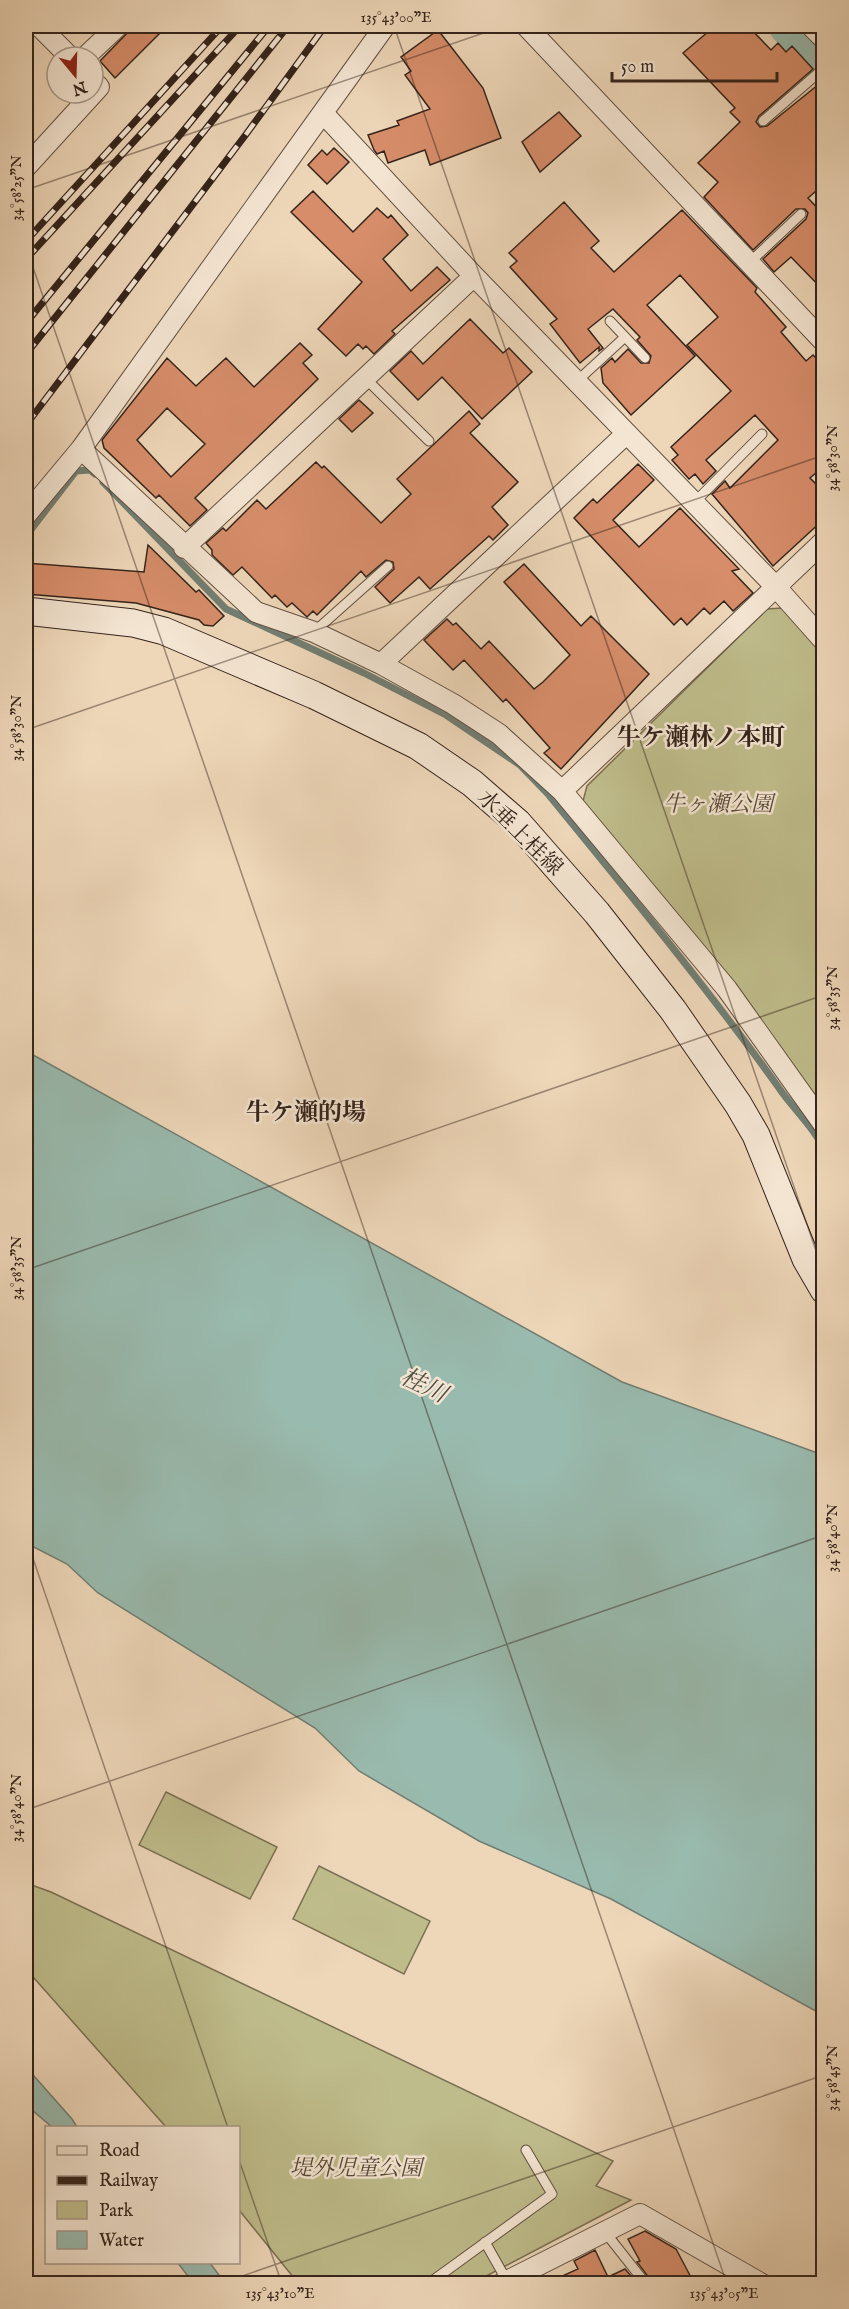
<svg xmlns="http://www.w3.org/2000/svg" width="849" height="2309" viewBox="0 0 849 2309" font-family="'IM FELL English','Noto Serif JP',serif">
	<rect width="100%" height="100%" fill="#eed7b9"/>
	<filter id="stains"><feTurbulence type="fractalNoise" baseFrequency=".00333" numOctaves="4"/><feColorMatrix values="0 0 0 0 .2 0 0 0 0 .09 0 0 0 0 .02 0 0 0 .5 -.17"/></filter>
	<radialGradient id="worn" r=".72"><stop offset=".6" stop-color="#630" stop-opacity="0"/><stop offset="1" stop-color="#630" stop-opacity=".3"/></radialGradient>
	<!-- green -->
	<path fill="#bfbc8b" stroke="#7a7053" stroke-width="1.5" d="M782,608L823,651V1109L583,801L587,786L767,609Z
		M166,1792L277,1847L250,1899L139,1845Z
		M319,1866L430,1921L404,1974L293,1919Z
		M26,1883L51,1892L613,2161L596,2186L631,2200L473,2283H298L239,2210L238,2128L166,2127L26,1969Z"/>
	<!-- water -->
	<path fill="#99baae" stroke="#717e73" stroke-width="1.5" d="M26,1051L622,1382L823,1455V2015L611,1899L479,1841L359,1771L315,1728L98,1593L67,1564L26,1543Z
		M26,2067L72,2119L77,2127H52L26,2105Z
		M178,2263H210L225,2283H193Z"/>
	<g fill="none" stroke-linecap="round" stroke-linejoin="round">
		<!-- stream -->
		<path stroke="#717e73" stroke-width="7" d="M103,482L226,609L364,673L446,715L520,765L548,794C627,891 706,986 779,1088C790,1105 819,1133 824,1151
			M26,536L76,471L90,470L95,474"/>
		<!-- river -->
		<path stroke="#99baae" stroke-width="40" d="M789,26L824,62"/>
	</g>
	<!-- building -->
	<path fill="#d78d6a" stroke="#34231b" stroke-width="1.5" fill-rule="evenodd" d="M134,26H167L115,78L100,61Z
		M715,26H748L771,50L778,43L786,52L792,46L813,69L759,116L756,122L760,127L767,126L824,80V184L808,198L824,215V291L791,257L774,272L763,259L806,219L808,213L805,209H796L753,250L704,197L718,182L698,163L740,122L730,112L735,108L683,53Z
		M438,30L483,88L501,138L430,165L425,150L388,163L384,151L377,154L374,150L368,135L399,125L397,121L430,109L405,75L411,71L401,57Z
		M559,112L581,136L540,172L522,142Z
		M334,148L349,162L327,184L308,165L322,150L327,155Z
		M313,191L353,232L377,208L388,218L391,215L408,235L383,259L411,291L437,267L450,280L392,331L395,334L374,354L366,346L363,349L358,344L346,356L318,329L362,282L291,212Z
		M564,202L599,241L591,248L614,272L682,210L757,288L755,292L786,327L781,332L806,361L813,355L824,366V466L810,478L824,492V519L773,566L712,494L725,481L730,488L778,440L755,415L706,460L716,471L703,484L695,474L689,479L672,460L678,455L671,447L731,391L687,345L718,317L680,275L647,305L695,356L631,415L603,383L601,368L612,358L615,362L628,349L641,363H649L651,356L637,340L640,337L613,309L588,329L603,348L599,351V347L580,363L550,324L557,319L510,267L517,261L509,253Z
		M470,319L503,353L509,348L532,372L482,419L442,377L418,400L390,371L411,351L423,364Z
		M300,343L312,355L303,363L318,379L195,498L207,510L190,526L159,495L156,498L104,448L102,440L167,358L196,386L226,358L254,387ZM167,408L205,444L171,477L137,440Z
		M359,400L373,413L352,432L339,419Z
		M469,411L480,424L470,433L518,482L492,507L508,525L493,540L489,536L430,589L419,577L390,603L375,587L394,569L393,562L386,560L366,577L361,571L317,615L313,611L307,617L292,603L287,607L275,595L272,598L242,567L233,575L212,555V550L206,543L223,528L226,531L257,500L266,509L316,462L322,468L324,466L381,523L411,494L397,479Z
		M638,464L654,480L613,520L639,547L680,508L739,569L732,571L753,593L733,611L724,601L710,614L704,608L687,625L681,618L674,625L574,518L593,499L597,503Z
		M148,545L196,592L199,590L224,616L213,626L204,625L199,620L136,603L26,594V563L144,572Z
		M524,564L581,626L591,616L649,674L561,769L544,753L550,748L506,699L503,702L464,660L453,670L424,640L447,619L453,625L456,623L481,649L489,641L534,689L543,682L570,655L504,582Z
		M645,2231L676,2249L694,2283H653L637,2262L640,2261L628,2239Z
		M595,2250L608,2277L625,2269L637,2283H547L578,2269L574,2261Z"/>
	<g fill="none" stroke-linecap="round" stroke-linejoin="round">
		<!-- service casing -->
		<g stroke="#625042" stroke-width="11">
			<path id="service" d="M763,121L824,68
				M749,263L801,214
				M610,321L645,358
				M365,378L429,441
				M576,382L625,337
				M694,503L762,434
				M314,632L388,566
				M605,2232L646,2284
				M485,2242L507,2281
				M428,2284L552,2194L526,2150"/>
		</g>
		<!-- minor casing -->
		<g stroke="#625042" stroke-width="22">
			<path id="minor" d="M39,26L70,57
				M526,26L824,342
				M811,26L824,39
				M85,57L118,26
				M323,113L474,276L776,587L824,641
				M26,167L99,87L93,81
				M81,449L256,612L314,632L381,664L453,704L499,734L562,791L727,989L824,1125
				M26,515L81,449L385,26
				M184,548L474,276
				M381,664L626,434
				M562,791L824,541
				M501,2284L640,2214L762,2284"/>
		</g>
		<!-- secondary casing -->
		<g stroke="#34231b" stroke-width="29">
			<path id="secondary" d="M26,611L133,623L164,631L314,695L418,746L472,783L518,823L597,913L673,1010L738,1104L756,1135L806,1259L824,1290"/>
		</g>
		<!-- service -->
		<use href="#service" stroke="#f4e5d2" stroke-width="9"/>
		<!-- minor -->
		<use href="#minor" stroke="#f4e5d2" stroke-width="20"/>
		<!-- secondary -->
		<use href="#secondary" stroke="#f4e5d2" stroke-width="27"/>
		<!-- rail casing -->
		<g stroke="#34231b" stroke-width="7">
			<path id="rail" d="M26,241L222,26
				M26,259L240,26
				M26,323L269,26
				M26,354L288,26
				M26,425L247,133L325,26"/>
		</g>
		<!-- rail -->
		<use href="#rail" stroke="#f4e5d2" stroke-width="4.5" stroke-dasharray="14" stroke-linecap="butt"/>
	</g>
	<!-- ticks -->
	<path fill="none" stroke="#34231b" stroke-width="1.5" stroke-opacity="0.45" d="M394,26L824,1274M26,190L504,26M26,247L727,2284M26,730L824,455M26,1270L824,995M26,1538L228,2128M26,1810L824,1535M238,2157L282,2284M219,2284L824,2075"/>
	<g text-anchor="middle" stroke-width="5" stroke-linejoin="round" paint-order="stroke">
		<!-- park labels -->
		<g font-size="22" font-style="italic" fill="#574937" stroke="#f4e5d2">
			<text x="718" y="811">牛ヶ瀬公園</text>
			<text x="356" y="2175">堤外児童公園</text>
		</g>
		<!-- street labels -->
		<g font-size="22" fill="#34231b" stroke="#f4e5d2">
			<text transform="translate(521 832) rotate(45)" y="8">水垂上桂線</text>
		</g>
		<!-- neighbourhood labels -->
		<g font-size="24" font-weight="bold" fill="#34231b" stroke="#f4e5d2">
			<text x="701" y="745">牛ケ瀬林ノ本町</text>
			<text x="306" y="1120">牛ケ瀬的場</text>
		</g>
		<!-- water labels -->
		<g font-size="24" font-style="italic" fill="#525047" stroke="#f4e5d2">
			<text transform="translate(424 1385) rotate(26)" y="8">桂川</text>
		</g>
	</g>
	<!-- margin -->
	<rect width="849" height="2309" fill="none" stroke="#eed7b9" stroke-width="66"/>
	<!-- legend -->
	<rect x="45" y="2126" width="195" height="138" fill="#f4e5d2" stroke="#a79789" stroke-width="1.5"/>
	<rect x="57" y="2146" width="30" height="9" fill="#f4e5d2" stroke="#a79789" stroke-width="1.5"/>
	<text x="99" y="2156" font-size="18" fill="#34231b">Road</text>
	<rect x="57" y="2176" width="30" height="9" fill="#34231b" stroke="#a79789" stroke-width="1.5"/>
	<text x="99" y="2186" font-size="18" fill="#34231b">Railway</text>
	<rect x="57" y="2201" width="30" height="18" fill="#bfbc8b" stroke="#a79789" stroke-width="1.5"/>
	<text x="99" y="2216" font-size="18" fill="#34231b">Park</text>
	<rect x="57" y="2231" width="30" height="18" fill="#99baae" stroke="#a79789" stroke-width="1.5"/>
	<text x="99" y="2246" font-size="18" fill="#34231b">Water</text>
	<!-- north arrow -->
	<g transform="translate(75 75) rotate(161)"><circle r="28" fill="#f4e5d2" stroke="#a79789" stroke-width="1.5"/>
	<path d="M0-4.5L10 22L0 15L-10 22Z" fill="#8f2418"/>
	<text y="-9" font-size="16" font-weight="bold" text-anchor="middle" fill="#34231b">N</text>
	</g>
	<!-- scale -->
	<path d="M612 72v9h165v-9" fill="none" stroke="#34231b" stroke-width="3"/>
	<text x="621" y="72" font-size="18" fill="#34231b" stroke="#f4e5d2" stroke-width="4.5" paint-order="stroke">50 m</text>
	<rect x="33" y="33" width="783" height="2243" fill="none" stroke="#34231b" stroke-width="2"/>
	<g font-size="15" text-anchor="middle" fill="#34231b">
		<text x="396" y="22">135°43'00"E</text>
		<text transform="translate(16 188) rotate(-90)" y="5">34°58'25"N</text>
		<text transform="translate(832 458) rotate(-90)" y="5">34°58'30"N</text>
		<text transform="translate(16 728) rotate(-90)" y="5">34°58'30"N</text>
		<text transform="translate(832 998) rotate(-90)" y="5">34°58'35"N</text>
		<text transform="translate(16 1268) rotate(-90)" y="5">34°58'35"N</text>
		<text transform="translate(832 1538) rotate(-90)" y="5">34°58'40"N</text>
		<text transform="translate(16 1808) rotate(-90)" y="5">34°58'40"N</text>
		<text transform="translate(832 2078) rotate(-90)" y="5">34°58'45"N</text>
		<text x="280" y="2298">135°43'10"E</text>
		<text x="724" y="2298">135°43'05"E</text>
	</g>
	<rect width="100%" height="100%" filter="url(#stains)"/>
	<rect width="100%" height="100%" fill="url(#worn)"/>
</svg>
